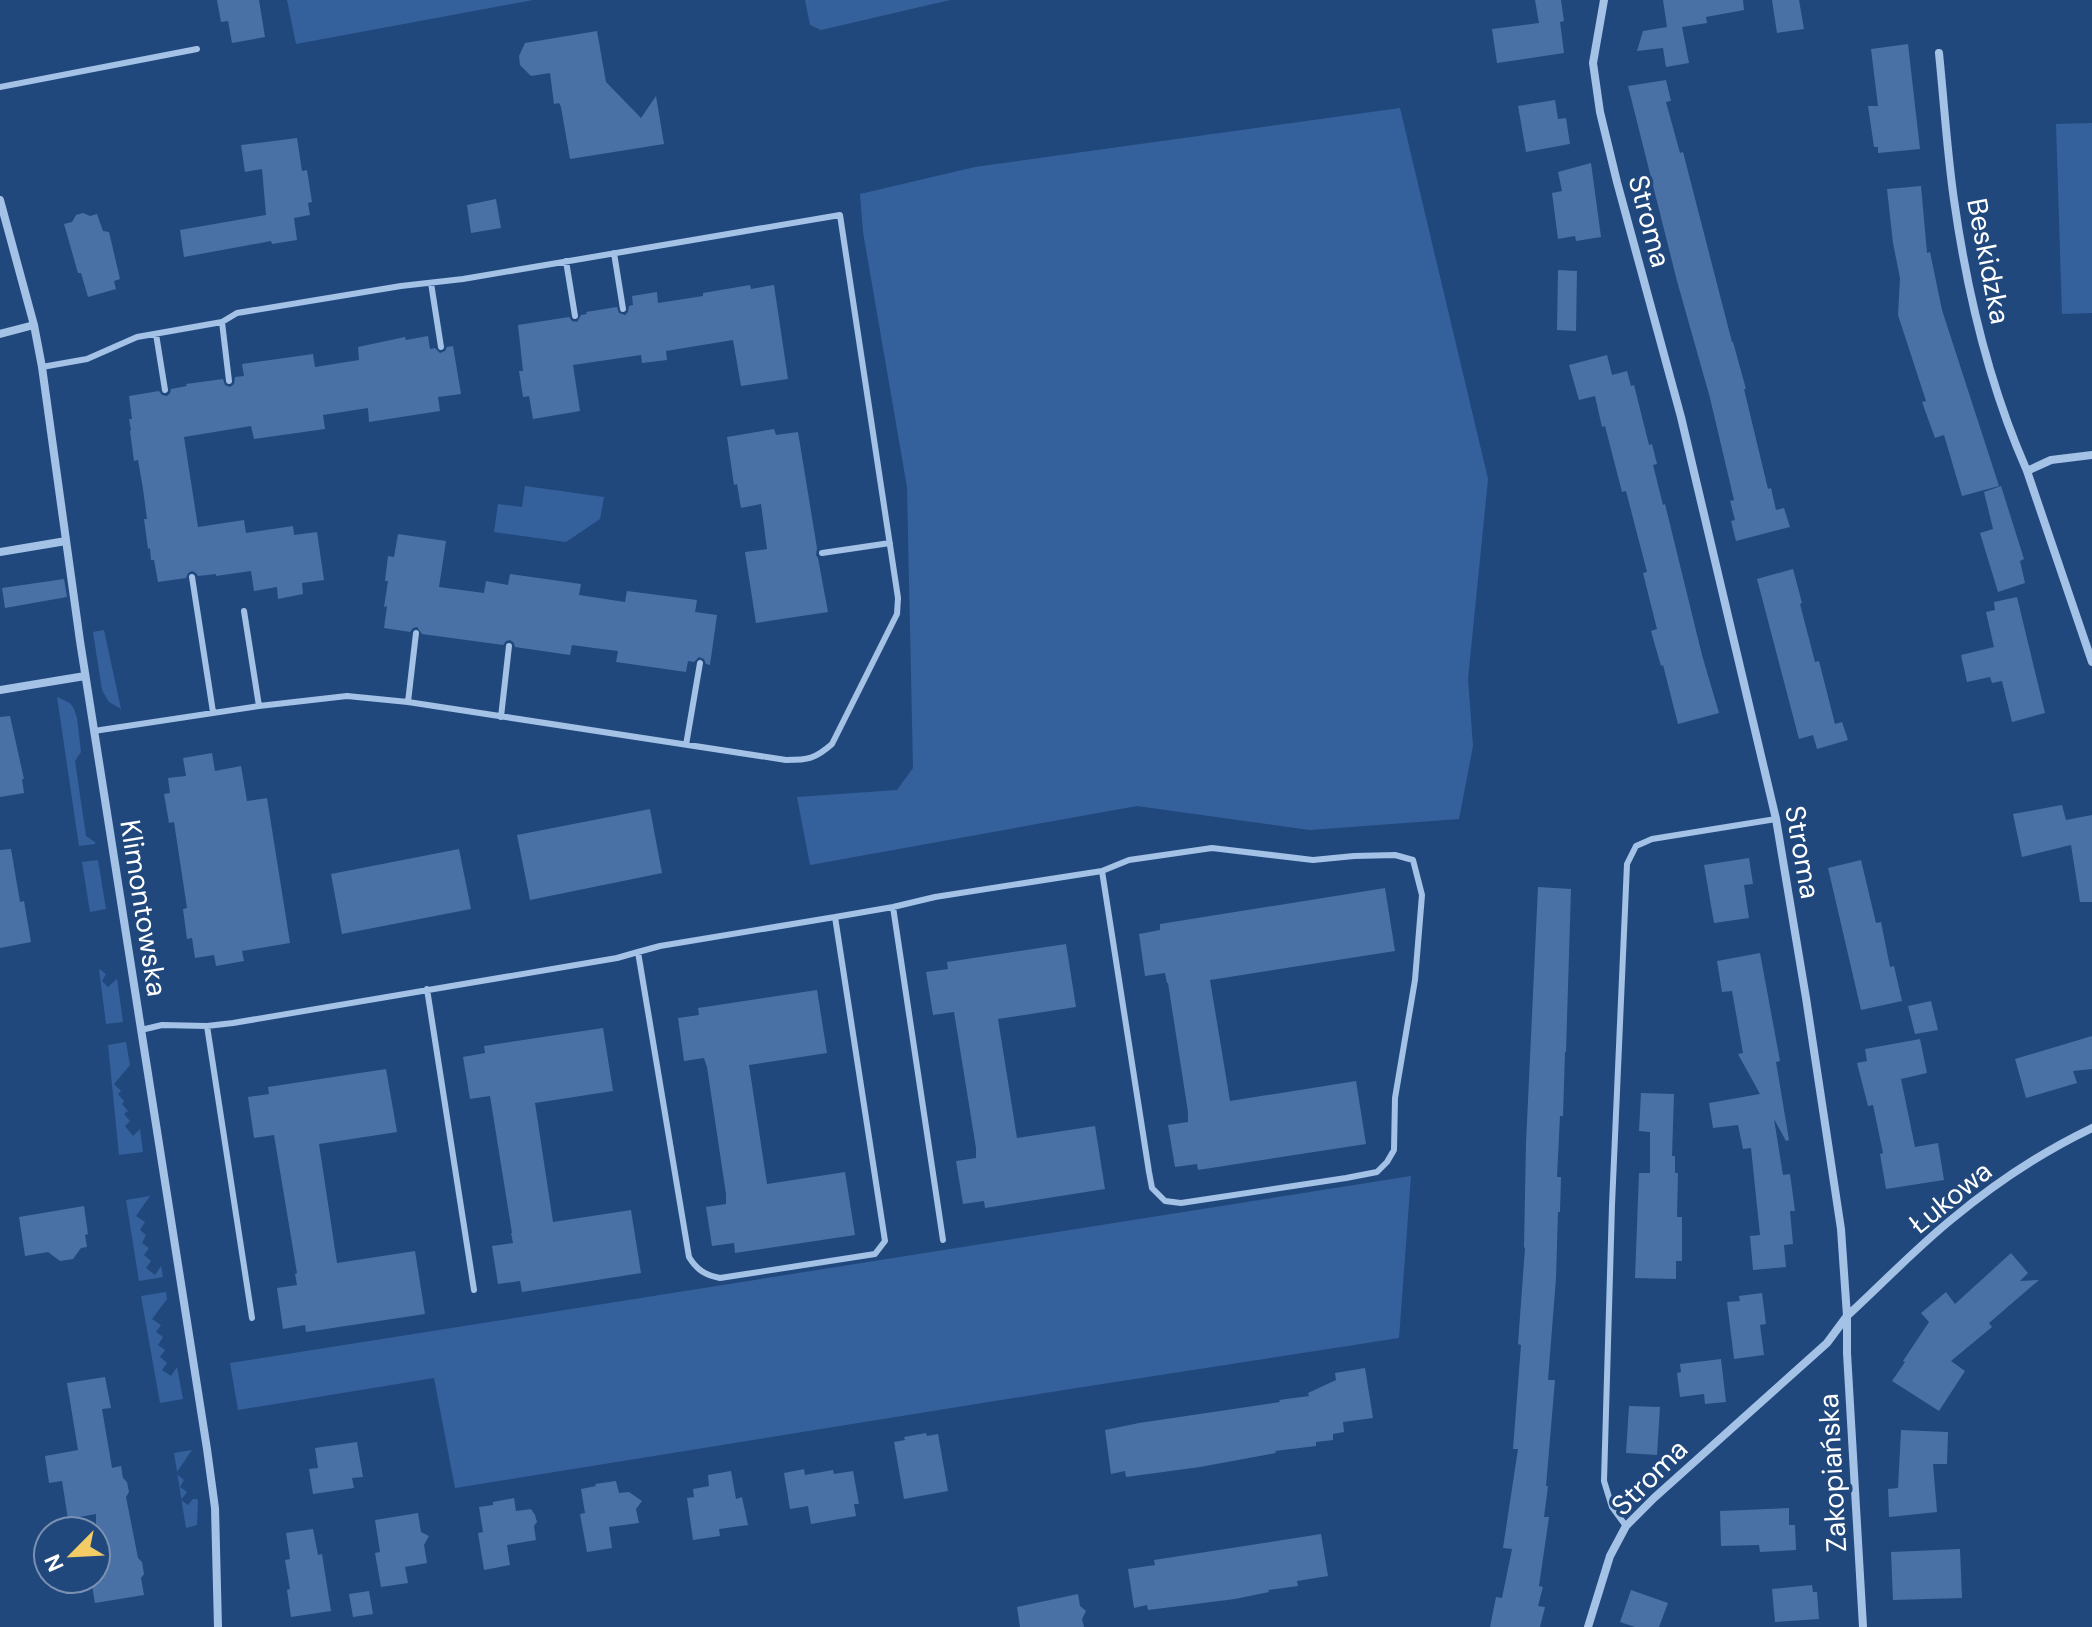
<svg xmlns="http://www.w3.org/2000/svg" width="2092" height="1627" viewBox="0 0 2092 1627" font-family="'DM Sans',sans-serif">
	<rect width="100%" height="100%" fill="#21487d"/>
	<!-- green -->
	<path fill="#34619b" d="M287,0H533L296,44Z
		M805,0H950L821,30L810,25Z
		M1400,108L1488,479L1468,679L1473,746L1459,819L1310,830L1137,806L810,865L797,797L897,790L913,768L907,487L863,232L860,194L975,167Z
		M2092,123V313L2062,314L2056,124Z
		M525,486L604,497L600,519L566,542L494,532L498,504L522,507Z
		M104,630L121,709L109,702L102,690L93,632Z
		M57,697L70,703L74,709L77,718L81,752L75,761L86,836L95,842V844L79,846Z
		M98,860L106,909L90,912L82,862Z
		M99,969L106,974L102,981L108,987L117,979L123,1022L106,1024Z
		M126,1042L130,1065L114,1084L121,1091L118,1094L124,1101L122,1104L128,1111L124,1114L130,1121L125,1126L133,1136L140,1129L143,1152L119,1155L108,1045Z
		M1411,1176L1399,1338L1070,1389L455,1488L434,1378L238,1410L230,1363Z
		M150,1196L136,1216L145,1222L140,1230L146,1235L142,1243L149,1248L144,1255L151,1261L146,1268L155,1275L161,1266L163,1277L139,1281L126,1200Z
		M166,1292L167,1299L152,1319L161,1325L156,1332L163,1337L158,1345L165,1350L160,1357L167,1363L162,1370L171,1376L177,1367L183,1399L160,1403L141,1296Z
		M192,1450L177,1472L178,1475L184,1480L180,1487L187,1492L181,1500L188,1505L193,1499H197L198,1501L197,1525L186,1528L174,1453Z"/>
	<!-- building -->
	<path fill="#4971a6" d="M217,0H259L265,37L232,43L228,21L221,22Z
		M1535,0H1561L1564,21L1560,22L1564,53L1497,63L1492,29L1539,23Z
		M1663,0H1743L1744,10L1706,17L1707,23L1682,27L1689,63L1666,67L1663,48L1637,51L1643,31L1667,27Z
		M1772,0H1799L1804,29L1777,33Z
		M597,31L606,82L641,118L656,96L664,144L570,159L561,107L559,103L554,104L550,73L531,76L520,65L519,56L525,43Z
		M1908,44L1920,149L1878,153V147H1874L1868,106H1878L1871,49Z
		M1666,80L1671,101L1666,102L1680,153L1683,152L1732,342H1733L1746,389H1744L1768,489L1771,488L1776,510L1784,508L1790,527L1736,541L1731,521L1735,520L1730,501L1734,500L1710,398L1677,281L1628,86Z
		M1555,100L1558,119L1566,118L1570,144L1526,152L1518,106Z
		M297,138L302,171L307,170L312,202L308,203L310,215L294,218L297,240L272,244L271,241L184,257L180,230L266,215L262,169L245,172L241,145Z
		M1591,163L1601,237L1576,241L1575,236L1558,239L1552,193L1562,191L1558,172Z
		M1921,186L1927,253L1930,252L1942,310L1999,486L1962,496L1944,435L1935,438L1922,402L1926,401L1898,315L1900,278L1893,243L1887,189Z
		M496,199L501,228L471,233L467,205Z
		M83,213L90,216L97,214L103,231L109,232L120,279L114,281L116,289L88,297L81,273H78L64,224L72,222L76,215Z
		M1558,270L1577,271L1576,331L1557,330Z
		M750,285L751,289L774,285L788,379L741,386L733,340L666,351L667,360L642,363L641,355L573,365L580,411L533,419L529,396L523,397L519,371H523L518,325L569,317L572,321L577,322L581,315L587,314L586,312L617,307L619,313L625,315L628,312L629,306L633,305L632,296L657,292L658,303L703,296V293Z
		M428,336L430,349L435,348L440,353L445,351L447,347L453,346L461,394L438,397L440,411L369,422L368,408L323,415L325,429L254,439L251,426L184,437L198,527L244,520L246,533L293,526L294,535L317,532L324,580L302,583L303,594L278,599L277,587L254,591L251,571L216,576V574L198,576L196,573L192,571L188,573L186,578L158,582L154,560H151L150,548L148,549L144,519H147L143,489L138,460L134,461L130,431L131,430L129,419H132L129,396L159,391L162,395L167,396L170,393L171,389L187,386L186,384L223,379L225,385L230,387L234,384L235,377L244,376L242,364L313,354L315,367L359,360L358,347L405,337L406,340Z
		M1607,355L1612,375L1627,371L1631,386L1634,385L1649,445L1652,444L1657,464L1653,465L1663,505L1665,504L1702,655L1719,713L1678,724L1663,665L1661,666L1651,631L1657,629L1643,573L1647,572L1626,491L1622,492L1605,426L1602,427L1595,396L1579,400L1569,365Z
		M774,429L776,435L798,432L817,548L816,555L818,558L828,612L756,623L745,552L767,549L761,504L741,508L737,484L734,485L727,437Z
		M2001,486L2024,559L2020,561L2025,583L1998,592L1980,533L1993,529L1984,492Z
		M398,534L446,541L439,587L484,593L486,581L508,585L510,574L581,584L579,595L625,602L627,591L697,600L695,612L717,615L710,665L706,664L704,659L699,657L694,662L688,661L686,672L616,662L618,651L594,648L572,645L570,655L515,647L514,643L510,640L506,641L503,645L422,634L417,627L413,628L410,632L384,628L387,606L384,607L388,581H385L388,556L394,557Z
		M1793,569L1802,603L1800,604L1815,662L1819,661L1835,724L1842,722L1848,740L1817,749L1813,735L1799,739L1757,579Z
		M64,579L67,597L5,608L2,588Z
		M2017,597L2045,713L2012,722L2002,681L1992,683L1990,677L1967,682L1961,655L1994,647L1986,612L1995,610L1994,602Z
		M10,716L24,779H22L24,793L0,797V717Z
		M212,753L215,771L241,766L247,801L267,798L290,943L242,951L244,961L216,966L214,955L195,958L192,938L187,939L183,909L187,908L174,822L169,823L164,794L170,793L168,778L186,776L183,758Z
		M2062,805L2066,820L2092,815V902H2080L2071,845L2022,857L2013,814Z
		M650,809L662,873L530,900L517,835Z
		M11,849L20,902L24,901L31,942L0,948V850Z
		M459,849L471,909L342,934L331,874Z
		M1749,858L1753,884L1744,885L1749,918L1714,923L1704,865Z
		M1861,860L1876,923L1881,922L1890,967L1894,966L1902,1001L1861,1010L1828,868Z
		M1538,887L1571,889L1566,1052H1565L1563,1116H1560L1557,1177H1561L1560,1212H1558L1556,1278L1548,1380H1555L1546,1486H1548L1544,1517H1549L1539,1586L1543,1587L1538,1606L1545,1607L1540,1627H1490L1496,1597L1502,1598L1512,1549L1503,1548L1518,1449H1513L1521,1345L1518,1344L1525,1248L1524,1247L1526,1143Z
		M1385,888L1395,951L1210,980L1230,1101L1356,1081L1366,1144L1198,1170L1197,1164L1175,1167L1168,1125L1188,1122V1112L1168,983H1167L1165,973L1145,976L1139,934L1160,930V924Z
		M1066,944L1076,1007L998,1019L1017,1138L1095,1126L1105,1189L985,1208L984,1201L963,1204L956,1161L976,1158V1148L954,1012L933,1015L926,972L948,969L947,962Z
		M1760,953L1780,1061L1776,1062L1789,1140L1786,1141L1774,1119L1783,1175L1790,1174L1795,1211H1790L1793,1244L1784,1245L1786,1267L1753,1270L1750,1236L1760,1235L1751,1148L1743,1149L1738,1125L1713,1128L1709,1103L1760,1094L1738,1054L1743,1053L1732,991L1722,992L1717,961Z
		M817,990L827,1053L749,1065L767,1184L845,1172L855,1235L735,1253L734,1243L712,1246L706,1207L726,1204V1194L707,1067L704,1058L684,1061L678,1018L699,1015L698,1008Z
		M1931,1001L1938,1030L1915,1034L1908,1006Z
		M603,1028L613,1091L535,1103L553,1222L631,1210L641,1273L522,1292L520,1281L498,1284L492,1246L513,1243L511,1233H512L490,1096L470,1099L463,1057L485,1053L484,1046Z
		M2092,1036V1069L2073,1071L2077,1083L2026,1098L2015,1059Z
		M1920,1039L1927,1073L1901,1079L1915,1147L1938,1143L1944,1180L1886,1189L1880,1154L1883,1153L1873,1105L1868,1106L1857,1063L1867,1061L1865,1049Z
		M386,1069L397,1132L319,1144L337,1263L415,1251L425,1314L306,1332L305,1325L283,1329L277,1288L297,1285L295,1274L297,1273L274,1135L254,1138L248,1097L269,1094L268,1087Z
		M1641,1093L1674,1094L1672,1156H1675V1173H1678L1677,1217H1682V1261H1676V1279L1635,1278L1639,1173H1650V1132L1639,1131Z
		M84,1206L88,1234L85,1235L87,1247L81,1248L73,1259L60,1261L48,1252L25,1256L19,1217Z
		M2011,1253L2028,1273L2020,1281L2039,1280L1989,1323L1992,1327L1951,1361L1965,1371L1939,1411L1892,1381L1905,1362L1903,1361L1929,1322L1921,1313L1946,1292L1955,1304Z
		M1762,1293L1766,1324L1760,1325L1764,1355L1734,1359L1727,1302L1740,1301L1739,1296Z
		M1721,1359L1726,1402L1705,1404L1704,1394L1680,1397L1677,1373L1681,1372L1680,1364Z
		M1365,1368L1373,1418L1343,1422L1344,1432L1333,1434V1440L1316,1442V1446L1275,1451L1276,1453L1200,1467L1126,1477L1125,1471L1111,1474L1105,1430L1139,1423L1280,1402L1279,1400L1309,1396L1308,1393L1336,1380L1335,1373Z
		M105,1377L111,1408L102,1409L112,1468L121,1466L123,1478L127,1482L129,1492L126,1497L138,1558L142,1562L144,1574L141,1578L144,1595L95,1603L91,1579H96V1514L68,1519L62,1481L49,1483L45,1456L78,1450L67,1383Z
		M1629,1406L1660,1407L1657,1455L1626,1453Z
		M1901,1430L1948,1432L1947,1464H1933L1937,1512L1889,1517L1888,1489L1898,1488Z
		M926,1433L927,1436L938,1434L948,1491L904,1499L894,1442L905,1440L904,1437Z
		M357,1442L363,1477L352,1478L354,1488L313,1494L309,1469L318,1468L315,1448Z
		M804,1469L805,1475L833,1470L834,1474L853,1471L859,1504H854L856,1516L811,1524L808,1506L790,1509L784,1473Z
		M731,1471L736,1499L742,1497L748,1525L719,1529L720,1536L693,1540L687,1498L694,1497L693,1489L709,1486L708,1475Z
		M616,1481L619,1493L629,1492L642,1501L636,1509L639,1523L609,1527L612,1548L587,1552L580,1514L585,1513L581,1489L596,1486L595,1484Z
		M514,1498L516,1511L531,1509L535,1515L537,1522L534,1526L536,1540L507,1545L510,1565L484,1570L478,1533L483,1532L479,1507L493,1505V1502Z
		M1789,1508V1525H1795L1796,1550L1760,1552L1759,1545L1721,1546L1720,1511Z
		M418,1513L421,1532L429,1536L424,1545L427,1563L405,1567L408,1583L381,1587L375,1553L380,1552L375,1520Z
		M313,1529L318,1555L322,1554L331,1611L291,1617L287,1590L290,1589L285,1560L290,1559L286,1533Z
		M1321,1534L1328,1576L1297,1581L1298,1586L1268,1590L1269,1592L1235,1599L1148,1610L1147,1605L1134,1608L1128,1569L1155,1565L1154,1560Z
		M1960,1549L1962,1598L1893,1600L1891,1552Z
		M1812,1585L1813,1592H1817L1819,1619L1775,1622L1772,1589Z
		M1631,1590L1668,1603L1659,1627H1635L1620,1622Z
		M369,1591L373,1614L353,1617L349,1594Z
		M1078,1594L1080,1606L1086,1611L1082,1619L1084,1627H1020L1017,1607Z"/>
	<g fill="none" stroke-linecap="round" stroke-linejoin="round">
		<!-- lane -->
		<path stroke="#a4c1e6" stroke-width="6" d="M0,87L197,49
			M614,253L623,309
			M566,261L575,316
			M431,283L441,347
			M222,322L229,381
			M156,334L165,390
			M42,367L87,359L137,337L222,322L237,313L401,286L463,279L840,215L898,598L897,614L832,744C815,759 808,760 786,760L408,702L347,696L259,706L94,731
			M822,553L890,543
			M192,577L213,712
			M244,611L259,706
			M408,702L416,633
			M501,717L509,646
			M686,745L700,663
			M893,907L943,1240
			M835,917L893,907L935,897L1102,871L1129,860L1212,848L1313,860L1354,856L1395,855L1413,860L1422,895L1415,980L1395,1098L1394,1150L1387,1162L1377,1172L1346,1178L1181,1203L1165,1201L1152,1188L1149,1172L1102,871
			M835,917L885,1241L875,1254L720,1278C705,1275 697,1270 689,1257L638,952L660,946Z
			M427,989L474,1290
			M207,1026L252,1318
			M141,1030L162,1025L207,1026L233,1023L617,958L638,952
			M1626,1526L1612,1507L1604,1481L1612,1205L1627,864L1636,846L1652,839L1776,819"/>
		<!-- street -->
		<path stroke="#a4c1e6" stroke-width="8" d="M1939,53C1944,102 1947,151 1954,200C1967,292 1989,385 2027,471L2092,662
			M0,200L34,325L42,367L80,641L207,1449L215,1508L218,1627
			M0,334L34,325
			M2027,471L2051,460L2092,455
			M0,552L66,541
			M0,690L85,676
			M1588,1627L1610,1556L1626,1526L1654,1498L1827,1343L1847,1316L1841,1229L1806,998L1776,819L1681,417L1617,182L1600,112L1593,63L1604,0
			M1863,1627L1847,1353V1316C1882,1284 1915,1249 1952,1219C1994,1184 2042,1152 2092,1128"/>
	</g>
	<g text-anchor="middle" stroke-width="7" stroke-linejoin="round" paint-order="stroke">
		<!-- street labels -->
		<g font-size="28" fill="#fff" stroke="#21487d">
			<text transform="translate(1650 221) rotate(75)" y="10">Stroma</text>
			<text transform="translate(1989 261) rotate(79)" y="10">Beskidzka</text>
			<text transform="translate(1803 852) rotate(80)" y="10">Stroma</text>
			<text transform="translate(144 908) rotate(81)" y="10">Klimontowska</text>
			<text transform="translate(1950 1197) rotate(-39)" y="10">Łukowa</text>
			<text transform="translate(1832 1473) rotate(-93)" y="10">Zakopiańska</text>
			<text transform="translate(1649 1477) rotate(-45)" y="10">Stroma</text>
		</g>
	</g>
	<!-- north arrow -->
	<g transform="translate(72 1555) rotate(246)"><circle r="38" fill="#21487d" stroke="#7a91b1" stroke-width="2"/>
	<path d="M0-6L14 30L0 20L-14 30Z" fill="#f3cc65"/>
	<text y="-12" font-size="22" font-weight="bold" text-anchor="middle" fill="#ffffff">N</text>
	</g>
</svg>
